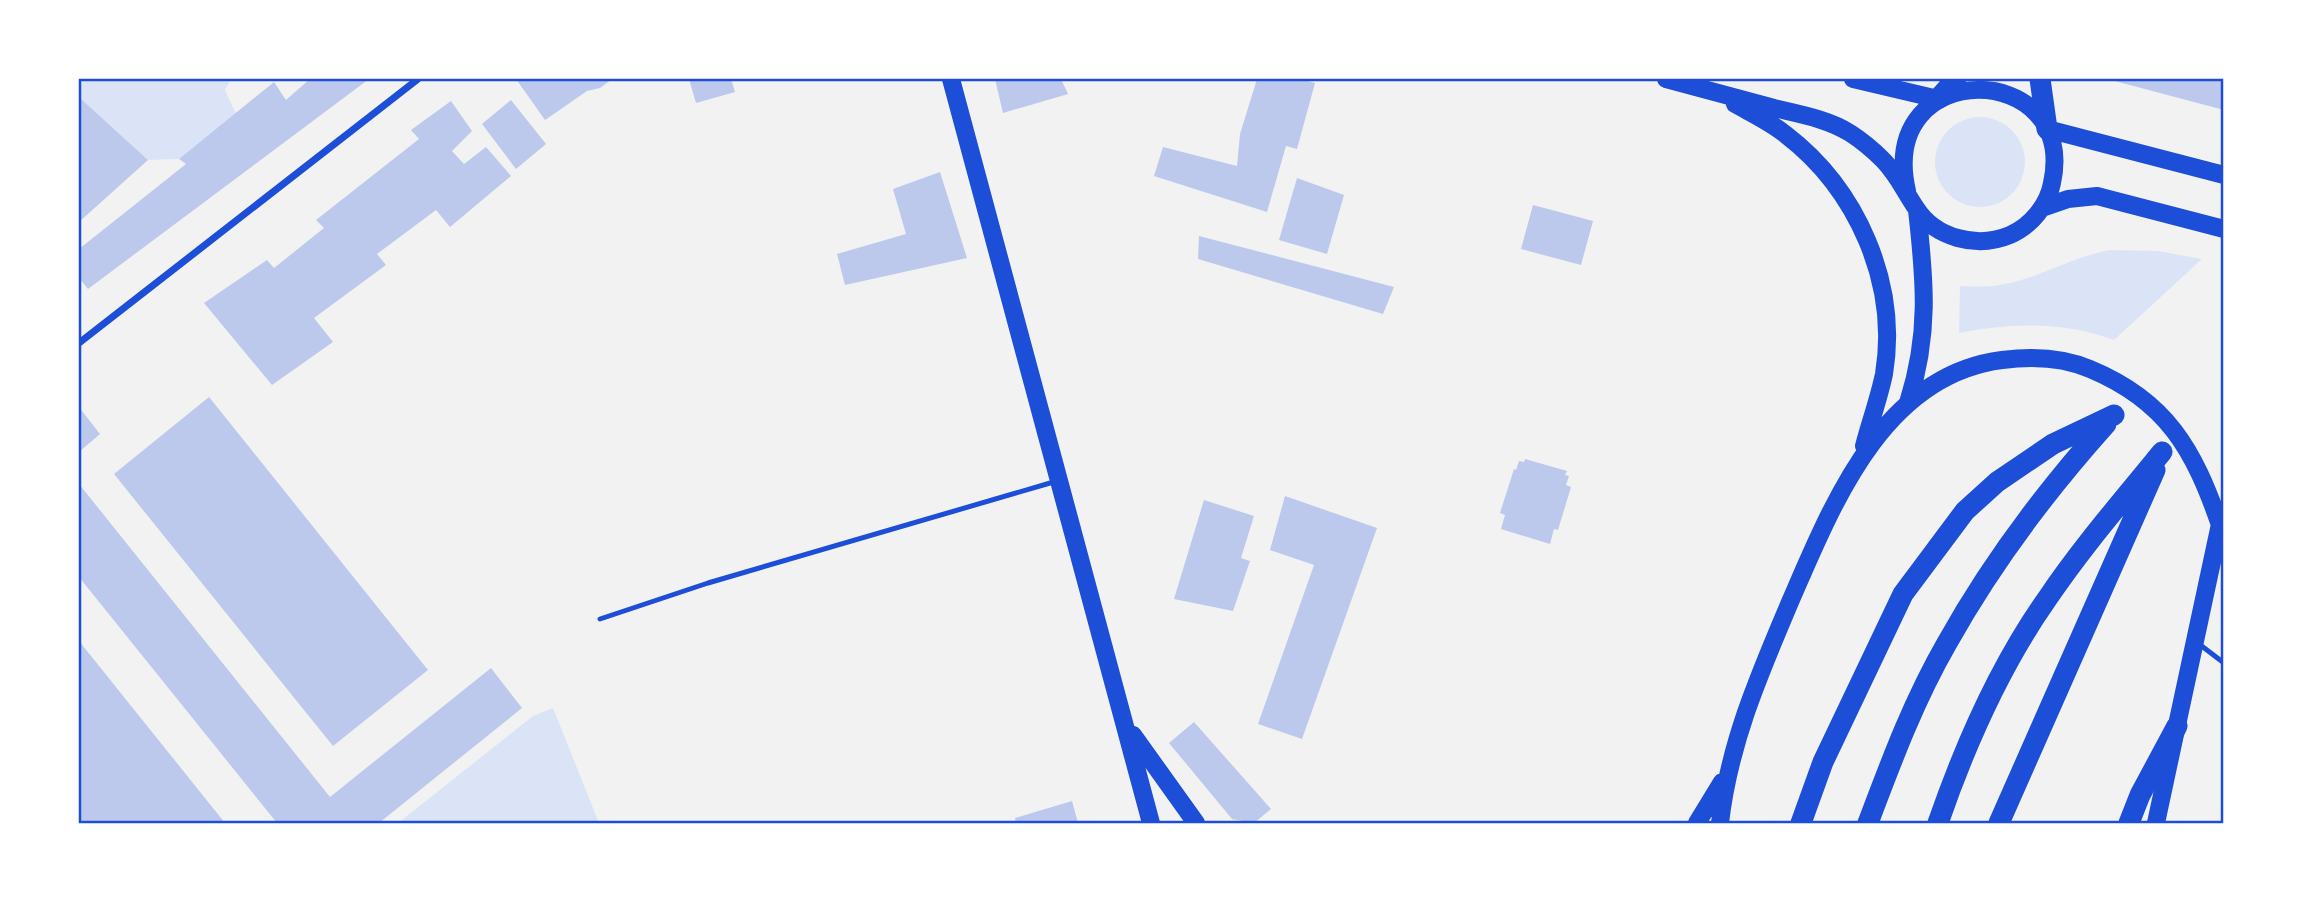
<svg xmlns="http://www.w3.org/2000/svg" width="2303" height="902" viewBox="0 0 2303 902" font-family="'Fira Sans',sans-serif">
	<rect width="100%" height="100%" fill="#f2f2f2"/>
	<!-- green -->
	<path fill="#dbe4f7" d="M79,79H231L225,90L236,114L179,159L148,160L79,97Z
		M1935 162a45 45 0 1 1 90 0a45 45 0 1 1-90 0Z
		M2110,250L2158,251L2202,259L2114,340C2061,321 2013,323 1959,333L1960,286C2024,292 2051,262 2110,250Z
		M553,708L599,823H398L533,716Z"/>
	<!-- building -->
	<path fill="#bdc9ec" d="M310,79H369L88,289L79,278V249L186,164L179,159L274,82L286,100Z
		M516,79H612L600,88L587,91L545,120Z
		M689,79H731L735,92L696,103Z
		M995,79H1061L1068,94L1003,113Z
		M1257,79H1301L1315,83L1297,149L1286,146L1267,212L1154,176L1163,147L1237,166L1240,134Z
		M2224,79V110L2111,80V79Z
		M79,97L148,160L79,222Z
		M511,100L546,144L516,169L482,124Z
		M451,101L472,131L452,151L464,164L486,147L511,176L450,227L436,210L377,254L386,265L314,318L333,342L272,385L204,303L267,260L274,268L324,228L316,220L419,139L411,130Z
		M940,172L967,258L845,285L837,254L906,234L893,189Z
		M1297,178L1344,195L1327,254L1279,240Z
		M1533,205L1593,221L1581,265L1521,249Z
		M1199,236L1394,287L1383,314L1198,259Z
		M209,397L428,670L333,746L114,474Z
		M79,407L100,434L79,452Z
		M1525,459L1567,471L1565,475L1569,476L1566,485L1571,487L1558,530L1554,529L1550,544L1501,529L1505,515L1500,513L1514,469L1516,470L1519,461L1524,462Z
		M79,484L330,797L491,668L522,708L379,823H277L79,577Z
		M1285,496L1377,528L1302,739L1258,724L1314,565L1270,550Z
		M1204,500L1254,516L1241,558L1250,561L1233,611L1174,599Z
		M79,641L225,823H79Z
		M1194,722L1271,809L1254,823L1232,819L1169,743Z
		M1072,801L1078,823H1016L1015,818Z"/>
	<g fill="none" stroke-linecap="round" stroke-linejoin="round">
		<!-- service -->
		<path stroke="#1d4ed8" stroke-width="5" d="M600,619L708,583L1057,481
			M2199,644L2224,663"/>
		<!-- minor -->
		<path stroke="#1d4ed8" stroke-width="7" d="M79,343L418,79"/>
		<!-- primary -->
		<path stroke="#1d4ed8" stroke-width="18" d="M951,79L1151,823
			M1666,79C1702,89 1738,98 1774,108C1799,114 1828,119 1850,133C1861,140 1873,150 1883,160C1897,174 1905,192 1916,208C1935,238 1977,249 2010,235C2031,226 2048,205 2052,183C2079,60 1876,55 1907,191
			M1853,79L1938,99
			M1735,104C1751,113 1770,122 1785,134C1857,189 1899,283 1884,374C1879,398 1870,423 1864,446
			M2047,129L2224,175
			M2042,208L2068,199L2097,196L2224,229
			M1908,403C1930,334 1925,281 1917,210
			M1133,735L1196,823
			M1697,823L1722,782
			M1720,823C1729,744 1759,675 1790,602C1832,506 1882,375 2002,360C2032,356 2062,357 2090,369C2167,401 2194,450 2220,525
			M2156,823L2222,515"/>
		<!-- motorway -->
		<path stroke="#1d4ed8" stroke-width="21" d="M2040,79L2047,129
			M1938,99L1956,79
			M1801,823L1823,762L1903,594L1965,511L1997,482L2053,444L2114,415
			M1868,823C1891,762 1914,700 1947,643C1991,564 2046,491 2106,424
			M1938,823C1965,745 1999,667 2047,599C2082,547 2123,500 2162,452
			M1999,823L2155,470
			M2129,823L2140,795L2177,726"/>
	</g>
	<!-- border -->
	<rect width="2303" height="902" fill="none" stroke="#ffffff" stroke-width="161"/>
	<rect x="80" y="80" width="2142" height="742" fill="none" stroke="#1d4ed8" stroke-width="2.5"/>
</svg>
